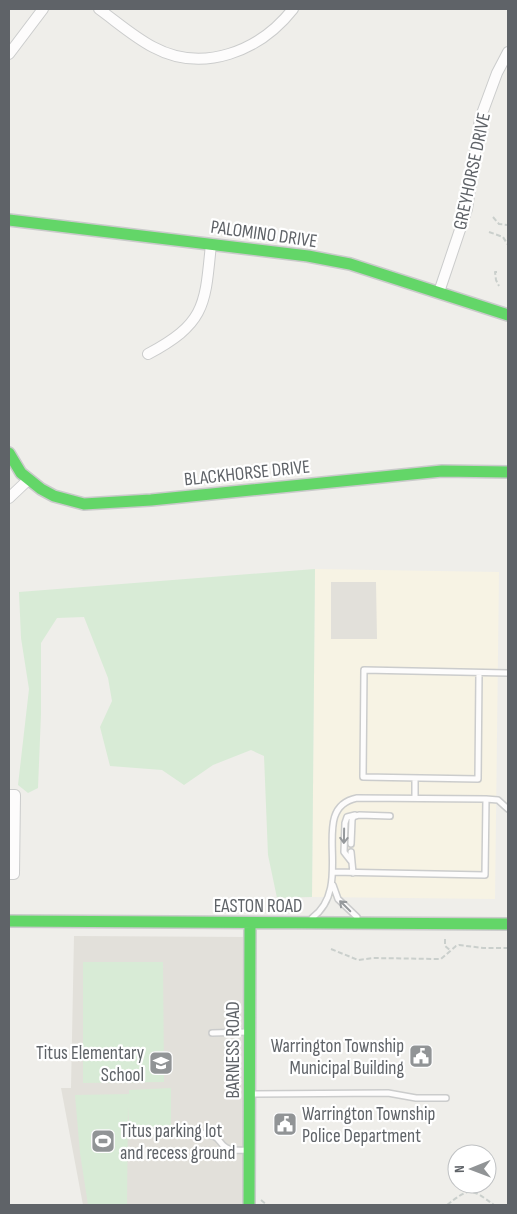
<svg xmlns="http://www.w3.org/2000/svg" width="517" height="1214" viewBox="0 0 517 1214" font-family="'Sofia Sans Condensed',sans-serif">
	<rect width="100%" height="100%" fill="#efeeea"/>
	<!-- commercial -->
	<path fill="#f7f3e4" d="M315,569L499,572L495,899L312,897Z"/>
	<!-- education -->
	<path fill="#e2e0da" d="M331,582H376L377,639H331Z
		M74,936L250,937L249,1205H83L61,1088H71Z"/>
	<!-- green -->
	<path fill="#d8ebd6" d="M315,569L312,897L277,898L268,855L264,756L251,750L213,765L184,785L162,770L110,766L100,727L112,701L108,678L84,617L57,618L41,643V714L38,788L28,793L18,785L29,689L21,638L19,592Z
		M83,962H163L164,1082L83,1083Z
		M171,1088V1129H129L128,1105L127,1204L88,1205L80,1153L75,1095L129,1094V1090Z"/>
	<g fill="none" stroke-linecap="round" stroke-linejoin="round">
		<!-- lane casing -->
		<g stroke="#cbcccc" stroke-width="8">
			<path id="lane" d="M479,673L478,779L363,777L364,670L508,673
				M415,798V778
				M351,844L352,820L353,817L359,815L390,816
				M351,852L353,873
				M351,861L344,852L345,823L347,817L355,815
				M333,872L485,875L486,799
				M333,885L338,899L357,917
				M312,918C357,885 306,808 357,798L486,799L498,800L508,809
				M212,1033L247,1032
				M251,1094L388,1093L416,1098H446
				M130,1132C151,1132 195,1128 213,1136C219,1138 220,1143 224,1146C230,1152 240,1150 247,1150"/>
		</g>
		<!-- street casing -->
		<g stroke="#cbcccc" stroke-width="12">
			<path id="street" d="M99,9C117,22 134,37 153,47C203,74 260,51 293,9
				M9,54L43,9
				M439,292L467,209L480,119L497,73L508,52
				M148,354C206,323 205,305 211,244
				M9,498L28,480
				M9,795H15L14,874H9"/>
		</g>
		<!-- fast casing -->
		<g stroke="#cacacb" stroke-width="14">
			<path id="fast" d="M9,220L308,256L350,264L508,315
				M9,453L21,473L41,489L54,496L84,504L151,500L442,471L508,472
				M9,921L508,924
				M249,1205L250,924"/>
		</g>
		<!-- path -->
		<path stroke="#cacfcc" stroke-width="2" stroke-dasharray="5 2.5" stroke-linecap="butt" d="M493,217L499,224L508,225
			M489,232L503,237L508,245
			M497,272H495L496,280L499,286
			M445,939V946L451,951
			M331,949L358,960L373,958L435,959H441L456,946L459,945L483,948H508
			M261,1200L267,1205
			M447,1205C470,1187 471,1188 494,1205"/>
		<!-- lane -->
		<use href="#lane" stroke="#fdfcfc" stroke-width="5"/>
		<!-- street -->
		<use href="#street" stroke="#fdfcfc" stroke-width="10"/>
		<!-- fast -->
		<use href="#fast" stroke="#63d668" stroke-width="11"/>
	</g>
	<!-- one-way arrows -->
	<defs><path id="oneway-shaft" d="M-6 0H5M1.5-3L5.5 0L1.5 3" fill="none" stroke-width="1.6" stroke-linecap="round" stroke-linejoin="round" transform="scale(1.25)"/></defs>
	<g stroke="#96999c">
		<use href="#oneway-shaft" transform="translate(344 836) rotate(91)"/>
		<use href="#oneway-shaft" transform="translate(345 906) rotate(-135)"/>
	</g>
	<!-- icons -->
	<defs>
		<g id="civic-square" transform="scale(1.25)"><rect x="-9" y="-9" width="18" height="18" rx="4" fill="#919496" stroke="#fff"/><path d="M-.6-6.5H3V-4.5H.6V-3L4-1V1h2V6H-6V1h2V-1L-.6-3ZM-1.2 2.5V6h2.4V2.5Z" fill="#fff"/></g>
		<g id="school-square" transform="scale(1.25)"><rect x="-9" y="-9" width="18" height="18" rx="4" fill="#919496" stroke="#fff"/><path d="M0-5L7-2L0 1L-7-2ZM-4 1L0 2.5L4 1V4Q0 6-4 4Z" fill="#fff"/></g>
		<g id="stadium-square" transform="scale(1.25)"><rect x="-9" y="-9" width="18" height="18" rx="4" fill="#919496" stroke="#fff"/><path d="M0-5a6.5 5 0 1 0 0 10a6.5 5 0 1 0 0-10ZM-3.5-1.8h7v3.6h-7Z" fill="#fff"/></g>
	</defs>
	<g fill-rule="evenodd">
		<use href="#civic-square" x="421" y="1056"/>
		<use href="#school-square" x="161" y="1063"/>
		<use href="#civic-square" x="285" y="1124"/>
		<use href="#stadium-square" x="103" y="1141"/>
	</g>
	<g text-anchor="middle" stroke-width="4.5" stroke-linejoin="round" paint-order="stroke">
		<!-- street labels -->
		<g font-size="19" fill="#5f6368" stroke="#fff">
			<text transform="translate(471 171) rotate(-78)" y="7">GREYHORSE DRIVE</text>
			<text transform="translate(264 233) rotate(8)" y="7">PALOMINO DRIVE</text>
			<text transform="translate(247 472) rotate(-6)" y="7">BLACKHORSE DRIVE</text>
			<text x="258" y="912">EASTON ROAD</text>
			<text transform="translate(232 1050) rotate(-90)" y="7">BARNESS ROAD</text>
		</g>
		<!-- poi labels -->
		<g font-size="19" fill="#5f6368" stroke="#fff" text-anchor="end">
			<text x="404" y="1052">Warrington Township<tspan x="404" dy="22">Municipal Building</tspan></text>
			<text x="144" y="1059">Titus Elementary<tspan x="144" dy="22">School</tspan></text>
			<text x="302" y="1120" text-anchor="start">Warrington Township<tspan x="302" dy="22">Police Department</tspan></text>
			<text x="120" y="1137" text-anchor="start">Titus parking lot<tspan x="120" dy="22">and recess ground</tspan></text>
		</g>
	</g>
	<!-- border -->
	<rect width="517" height="1214" fill="none" stroke="#5f6368" stroke-width="20"/>
	<!-- north arrow -->
	<g transform="translate(472 1169) rotate(269)"><circle r="24" fill="#ffffff" stroke="#bfc1c3"/>
	<path d="M0-4L9 19L0 12L-9 19Z" fill="#919496"/>
	<text y="-8" font-size="14" font-weight="bold" text-anchor="middle" fill="#5f6368">N</text>
	</g>
</svg>
